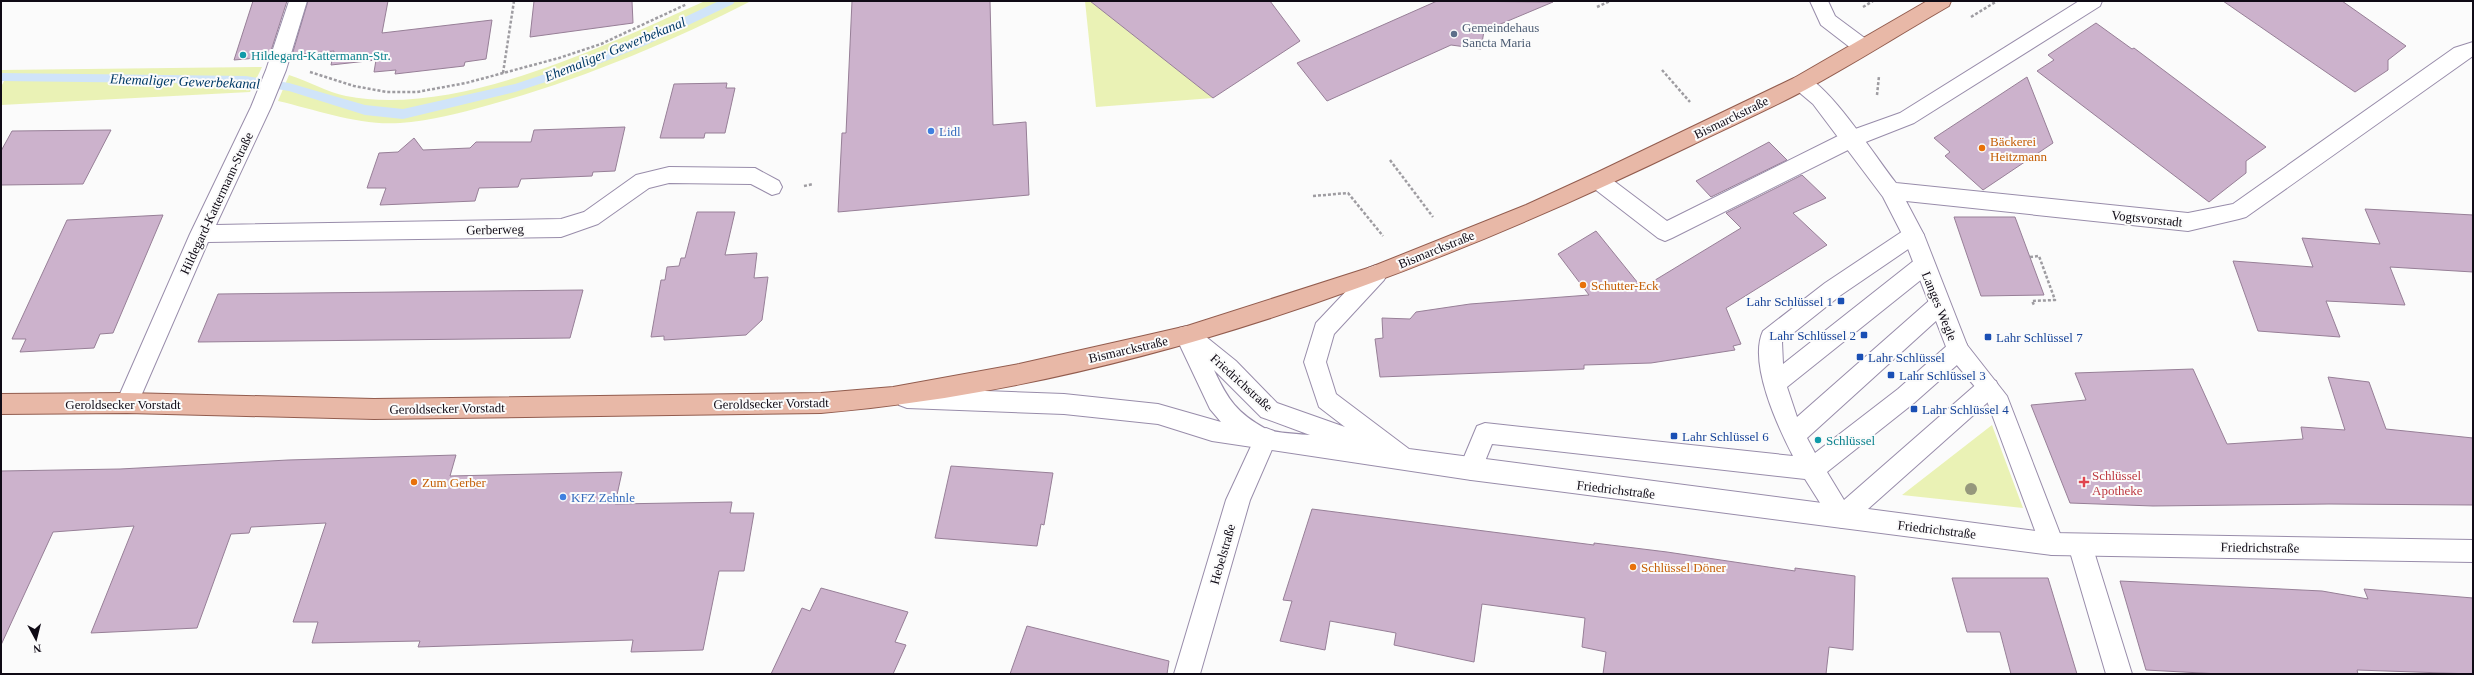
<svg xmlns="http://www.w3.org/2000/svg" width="2474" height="675" viewBox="0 0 2474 675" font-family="'Times New Roman',serif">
	<rect width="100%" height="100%" fill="#fbfbfb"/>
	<!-- green -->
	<path fill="#eaf2b5" d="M705,1H751C669,43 577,81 489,105C460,113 430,121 400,123C360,126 317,110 278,101L289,75C308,81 327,92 346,96C456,118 606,45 705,1Z
		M1085,1H1090L1213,98L1096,107Z
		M262,67L250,92L1,105V87L4,81L1,80V70Z
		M1992,425L2023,508L1902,495Z"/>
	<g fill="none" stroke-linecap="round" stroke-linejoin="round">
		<!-- stream -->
		<path fill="#d0e4f9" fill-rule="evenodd" d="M719,1H735L733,4L646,45L586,69L515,92L403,119L365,115L289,91L246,84L1,81V73L246,76L289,83L365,105L403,109L515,84L578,63L638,39Z"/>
	</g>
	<!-- building -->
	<path fill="#ccb2cc" stroke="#977f97" d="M253,1H287L269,57L234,60Z
		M308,1H388L382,33L492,20L486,59L465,62L464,66L395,74L396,70L374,72L376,60L331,65L334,51L292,55Z
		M534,1H632L633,23L530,37Z
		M852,1H990L993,125L1026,122L1029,195L838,212L842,133H846Z
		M1090,1H1270L1300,41L1213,98Z
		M1437,1L1553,2L1484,31L1481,49L1451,45L1327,101L1297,63Z
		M2223,1H2342L2406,46L2388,60V70L2355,92Z
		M2096,23L2132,49L2134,48L2266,147L2246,161V173L2209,202L2037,71L2054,60L2048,55Z
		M2027,77L2053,143L1983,190L1945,156L1950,152L1934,138Z
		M727,83L726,88H735L725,133H705L704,138H660L674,84Z
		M625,127L615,171L593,172L592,176L521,179L518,187L479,188L475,201L380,205L386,188H367L379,153L398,152L414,138L423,150L470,148L476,142H531L534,130Z
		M111,130L83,184L1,185V151L12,131Z
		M1769,142L1787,160L1711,197L1696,181Z
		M1802,175L1826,198L1793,213L1827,245L1726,308L1741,344L1733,346L1735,350L1651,363L1584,365V369L1380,377L1375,339L1383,338L1382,318L1410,319L1416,312L1470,304L1589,295L1558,254L1596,231L1642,288L1741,228L1726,213Z
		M2365,209L2473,215V272L2390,267L2405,305L2326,301L2340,337L2258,331L2233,261L2313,267L2302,238L2380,244Z
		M697,212H735L725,255L757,253L754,278L768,277L762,320L746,335L664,340V336L651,337L661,280H665L667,267L679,266L681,258H685Z
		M163,215L113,333L100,334L94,348L20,352L26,339H12L67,220Z
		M1954,217H2015L2044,295L1981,296Z
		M583,290L570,338L198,342L218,294Z
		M2193,369L2227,444L2303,439L2301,427L2345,430L2328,377L2369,382L2386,429L2473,438V505L2329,504L2153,506L2070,503L2031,405L2086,400L2075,373Z
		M456,455L450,476L622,472L615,504L732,502L730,513H754L744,571H719L703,650L631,652L633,640L418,647L420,641L312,643L318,622H293L326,523L251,527L249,533L231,534L197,628L91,633L134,526L53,532L1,645V471L120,469L288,460Z
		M951,466L1053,473L1044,525L1041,524L1037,546L935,538Z
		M1312,509L1594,545V543L1667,552L1795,571V568L1855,576L1853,650L1829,647L1826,674H1603L1606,652L1582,647L1585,618L1482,604L1474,662L1394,645L1396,633L1330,621L1325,650L1280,641L1292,601L1283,600Z
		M1952,578H2048L2077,674H2011L2000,632H1967Z
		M2120,581L2322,591L2368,599L2364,589L2473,598V674L2357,670L2358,674H2220L2146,670Z
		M821,588L908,612L895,642L906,645L893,674H771L802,608L810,611Z
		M1027,626L1169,661L1167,674H1010Z"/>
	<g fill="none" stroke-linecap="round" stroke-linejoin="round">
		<!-- lane casing -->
		<g stroke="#988caa" stroke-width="2">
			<path id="lane" d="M2079,1H2102L2100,6L1914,123L1858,145L1672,238L1665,241L1658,238L1592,187L1589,181L1592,175L1599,173L1606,175L1667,221L1844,133L1900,113Z
				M1913,226L1920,229L1924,235L1920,241L1841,295L1782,342L1783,364L1916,259L1924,256L1932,259L1935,265L1932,271L1787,387L1797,417L1931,299L1939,296L1947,299L1950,305L1947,311L1807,438L1815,453L1898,389L1950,343L1958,340L1966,343L1969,350L1966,357L1914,403L1827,472L1844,500L1980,381L1988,378L1996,381L1999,388L1996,395L1850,525L1842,528L1834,525L1805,479L1492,444L1479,476L1471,480L1463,476L1459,469L1477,426L1485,423L1793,456C1778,427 1748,363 1763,331L1825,283L1906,229Z
				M2080,534L2088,537L2092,545L2132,674H2106L2068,545L2072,537Z"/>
		</g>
		<!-- street casing -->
		<g stroke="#988caa" stroke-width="2">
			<path id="street" d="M289,1H307L286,70L271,107L216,225L561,219L584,212L636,175L669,167L755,168L779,181L782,187L779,193L772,195L751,184L669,183L649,188L598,224L561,237L208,242L135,410L127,413L119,410L116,403L190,234L251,107L266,70Z
				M1810,1H1828L1835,16L1870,42L1873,47L1870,52L1863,54L1856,52L1821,25Z
				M2473,42V56L2246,217L2239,219L2188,231L1906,201L1924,235L1967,345L2007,396L2064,544L2060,552L2052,555L2044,552L2040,544L1987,401L1950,357L1903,236L1883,197L1813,104L1794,88L1791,83L1794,78C1800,76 1804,75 1809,78C1837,96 1874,155 1896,183L2188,213L2233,204L2454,48Z
				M1266,428L1274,431L1277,438L1250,500L1200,674H1174L1226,500L1258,431Z"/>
		</g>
		<!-- secondary casing -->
		<g stroke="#988caa" stroke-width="2">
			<path id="secondary" d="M1376,265L1384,268L1387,274L1384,280L1334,334L1326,362L1336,394L1409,449L2052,533L2473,540V562L2052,555L1471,480L1212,441L1158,424L1064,414L907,408L899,405L896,398L899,391L907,388L1064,394L1158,404L1221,422L1210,409L1176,337L1179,328L1187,326L1195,328L1236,361L1277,403L1345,427L1319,407L1304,362L1316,323L1368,268ZM1214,370L1261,417L1310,435C1300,434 1274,433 1266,429C1237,413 1228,400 1214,370Z"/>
		</g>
		<!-- primary casing -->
		<g stroke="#925c4e" stroke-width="2">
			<path id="primary" d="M1927,1H1951L1949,6C1902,33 1855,63 1807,89C1770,109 1731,126 1692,145C1420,277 1125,387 821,413L374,419L127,413L1,414V394L127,393L374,399L821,393L893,387L1019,364L1139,337L1187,326L1371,267L1526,205L1598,172L1794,78Z"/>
		</g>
		<!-- path -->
		<path stroke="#9e9ca1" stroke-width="2.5" stroke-dasharray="3 2" stroke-linecap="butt" d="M1597,7L1610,1
			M1863,7L1873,1
			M1971,17L1997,1
			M1662,70L1690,102
			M310,72L354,86L387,92H417L466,83L559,58L601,44L687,4
			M503,73L514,1
			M1877,95L1879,76
			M1390,160L1433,217
			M804,186L813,184
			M1313,196L1348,193L1383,236
			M2030,257L2039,256L2055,300L2032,301L2034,305"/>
		<!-- lane -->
		<use href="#lane" fill="#fff" fill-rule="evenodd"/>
		<!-- street -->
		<use href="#street" fill="#fff" fill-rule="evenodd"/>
		<!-- secondary -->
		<use href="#secondary" fill="#fff" fill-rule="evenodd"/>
		<!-- primary -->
		<use href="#primary" fill="#e8b8a7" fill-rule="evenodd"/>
	</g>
	<!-- trees -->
	<circle fill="#96987c" cx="1971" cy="489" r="6"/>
	<!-- markers -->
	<circle fill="#5c6f8a" stroke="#fbfbfb" stroke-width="1.5" cx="1454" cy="34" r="4"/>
	<g fill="#0f9aa8" stroke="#fbfbfb" stroke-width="1.5">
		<circle cx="243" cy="55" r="4"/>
		<circle cx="1818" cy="440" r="4"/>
	</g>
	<g fill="#3f7fe0" stroke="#fbfbfb" stroke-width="1.5">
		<circle cx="931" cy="131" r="4"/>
		<circle cx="563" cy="497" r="4"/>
	</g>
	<g fill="#e8710a" stroke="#fbfbfb" stroke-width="1.5">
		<circle cx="1982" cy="148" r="4"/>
		<circle cx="1583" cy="285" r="4"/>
		<circle cx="414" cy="482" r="4"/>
		<circle cx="1633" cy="567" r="4"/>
	</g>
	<g fill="#1a4fb4" stroke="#fbfbfb" stroke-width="1.5">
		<rect x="1837" y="297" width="8" height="8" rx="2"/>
		<rect x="1860" y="331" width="8" height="8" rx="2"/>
		<rect x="1984" y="333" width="8" height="8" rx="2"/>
		<rect x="1856" y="353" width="8" height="8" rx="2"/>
		<rect x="1887" y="371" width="8" height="8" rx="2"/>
		<rect x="1910" y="405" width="8" height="8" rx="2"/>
		<rect x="1670" y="432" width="8" height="8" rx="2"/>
	</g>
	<path fill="#e0444e" stroke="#fbfbfb" stroke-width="1.5" d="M2082 476h4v4h4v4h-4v4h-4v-4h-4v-4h4z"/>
	<g text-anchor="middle" stroke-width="4" stroke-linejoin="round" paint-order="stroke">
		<!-- service labels -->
		<g font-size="13" fill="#4e5e75" stroke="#fbfbfb" text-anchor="start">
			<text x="1462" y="32">Gemeindehaus<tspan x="1462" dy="15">Sancta Maria</tspan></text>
		</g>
		<!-- culture labels -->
		<g font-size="13" fill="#0d838f" stroke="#fbfbfb" text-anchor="start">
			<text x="251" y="60">Hildegard-Kattermann-Str.</text>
			<text x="1826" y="445">Schlüssel</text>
		</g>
		<!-- street labels -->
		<g font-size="13" fill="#0f0a15" stroke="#fbfbfb">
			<text transform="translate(1731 117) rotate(-26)" y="5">Bismarckstraße</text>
			<text transform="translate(216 203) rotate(-65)" y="5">Hildegard-Kattermann-Straße</text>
			<text transform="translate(2147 218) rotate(6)" y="5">Vogtsvorstadt</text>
			<text transform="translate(495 229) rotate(-1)" y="5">Gerberweg</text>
			<text transform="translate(1436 249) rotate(-22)" y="5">Bismarckstraße</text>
			<text transform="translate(1940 306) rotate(68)" y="5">Langes Wegle</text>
			<text transform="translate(1128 349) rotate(-13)" y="5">Bismarckstraße</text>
			<text transform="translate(1242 382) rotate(42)" y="5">Friedrichstraße</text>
			<text transform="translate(771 403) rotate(-1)" y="5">Geroldsecker Vorstadt</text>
			<text x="123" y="409">Geroldsecker Vorstadt</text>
			<text transform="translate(447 408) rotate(-1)" y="5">Geroldsecker Vorstadt</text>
			<text transform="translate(1616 489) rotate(7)" y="5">Friedrichstraße</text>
			<text transform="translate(1937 529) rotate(7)" y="5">Friedrichstraße</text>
			<text transform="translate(2260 547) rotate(1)" y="5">Friedrichstraße</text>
			<text transform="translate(1222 554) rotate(-74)" y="5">Hebelstraße</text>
		</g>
		<!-- shop labels -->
		<g font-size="13" fill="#366cbe" stroke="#fbfbfb" text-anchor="start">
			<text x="939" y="136">Lidl</text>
			<text x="571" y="502">KFZ Zehnle</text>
		</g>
		<!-- food labels -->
		<g font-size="13" fill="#c56008" stroke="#fbfbfb" text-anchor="start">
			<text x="1990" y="146">Bäckerei<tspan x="1990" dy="15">Heitzmann</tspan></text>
			<text x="1591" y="290">Schutter-Eck</text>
			<text x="422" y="487">Zum Gerber</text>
			<text x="1641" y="572">Schlüssel Döner</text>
		</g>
		<!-- transit labels -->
		<g font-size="13" fill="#164399" stroke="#fbfbfb" text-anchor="start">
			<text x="1833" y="306" text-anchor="end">Lahr Schlüssel 1</text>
			<text x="1856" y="340" text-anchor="end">Lahr Schlüssel 2</text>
			<text x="1996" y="342">Lahr Schlüssel 7</text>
			<text x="1868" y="362">Lahr Schlüssel</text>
			<text x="1899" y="380">Lahr Schlüssel 3</text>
			<text x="1922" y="414">Lahr Schlüssel 4</text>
			<text x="1682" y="441">Lahr Schlüssel 6</text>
		</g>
		<!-- health labels -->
		<g font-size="13" fill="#be3a42" stroke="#fbfbfb" text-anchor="start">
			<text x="2092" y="480">Schlüssel<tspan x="2092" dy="15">Apotheke</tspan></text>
		</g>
		<!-- water labels -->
		<g font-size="14" font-style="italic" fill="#003a67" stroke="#fbfbfb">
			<text transform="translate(615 49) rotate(-22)" y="5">Ehemaliger Gewerbekanal</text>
			<text transform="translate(185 81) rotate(2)" y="5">Ehemaliger Gewerbekanal</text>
		</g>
	</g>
	<!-- border -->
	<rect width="2474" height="675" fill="none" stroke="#0f0a15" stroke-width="4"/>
	<!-- north arrow -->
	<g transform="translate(36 639) rotate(173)" stroke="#fbfbfb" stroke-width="3" paint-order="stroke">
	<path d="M0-3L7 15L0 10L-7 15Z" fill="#0f0a15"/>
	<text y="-6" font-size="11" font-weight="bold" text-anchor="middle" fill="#0f0a15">N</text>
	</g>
</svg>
